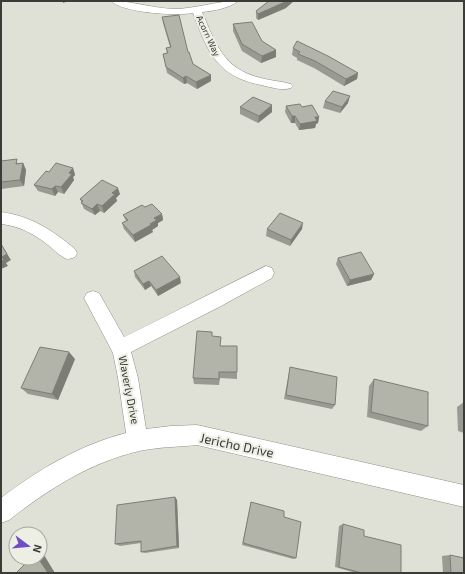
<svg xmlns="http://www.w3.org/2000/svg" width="465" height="574" viewBox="0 0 465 574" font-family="'Exo 2',sans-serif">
	<rect width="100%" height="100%" fill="#dfe1d7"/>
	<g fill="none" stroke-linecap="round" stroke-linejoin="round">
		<!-- minor casing -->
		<g stroke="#8d8e85" stroke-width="1">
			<path id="minor" d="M111,1C132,1 152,8 173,9C195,9 216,1 238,1C230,8 213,11 202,12C216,44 223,69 261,78C271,81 281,81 291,84L293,86L291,88C282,91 270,87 261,85C216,76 208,52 193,13C176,16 123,13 111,1Z
				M1,212C31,216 52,230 75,249L77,253L75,257C70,259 67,260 63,257C58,254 53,249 48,245C34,234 20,226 1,224Z
				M266,266L272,268L274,273L272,278L221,306L131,352L138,378L146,429L171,426L197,425L464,485V507L197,445C177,447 158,447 139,451C89,463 49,489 9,520L1,523V498C39,469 80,445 126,433L118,378L113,353L84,298L87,293L93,291L99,293L124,337Z"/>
		</g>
		<!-- minor -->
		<use href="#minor" fill="#fff" fill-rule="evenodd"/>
	</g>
	<!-- wall -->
	<path fill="#999a91" d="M286,8L258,20L256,18V11Z
		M162,17L188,52L193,64L211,75V81L197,89L187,83L184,84L167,73L163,54H167L166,48L170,47L163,23Z
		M233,24L276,50V57L261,63L242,51L233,31Z
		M293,48L358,73L357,79L344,86L314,68L297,60V58L292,55Z
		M325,101L348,103L340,113L323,108Z
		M272,105V112L258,123L240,114V107Z
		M286,106L302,107L319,117L318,123L316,124L315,128L299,130L295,123H291L285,112Z
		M1,161L19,163H23L26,170L24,186L1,189Z
		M73,168L75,175L73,177L74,180L64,194L58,192L55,196L38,191L34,185L49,172Z
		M120,194L116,198L117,201L104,213L100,211L95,215L84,209L80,199Z
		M145,207L162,214L163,220L158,223V226L152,230L153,232L135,242L124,229L122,223L126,221L123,215Z
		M267,229H302L290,246L266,236Z
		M338,258L374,274L371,280L347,286L336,264Z
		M134,271L181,283L158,296L151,286L145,290L135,277Z
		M212,332V336L221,346H237V379L220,378L219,385L194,384L193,378Z
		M75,359L58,400L28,394L21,388Z
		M290,367L335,405L332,409L284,399Z
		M374,379L428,426L421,431L367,417L369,386Z
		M464,402V433L458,431L457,407Z
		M175,497L177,500L179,548L145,553L141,552V543L120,546L115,544Z
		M251,502L284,517L296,558L293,559L242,545Z
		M343,524L364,536L401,573H356L335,567L339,526Z
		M450,555L464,573H443L442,556Z"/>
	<!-- shaded-wall -->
	<path fill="#7d7d76" d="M63,1H69L63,3Z
		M287,1H294L286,8L258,20V14Z
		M276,50V57L261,63L262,56Z
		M358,73L357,79L344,86L346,79Z
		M211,75V81L197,89L196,82Z
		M186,76L187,83L184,84L183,78Z
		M350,96L348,103L340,113L342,107Z
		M272,105V112L258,123L259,116Z
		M292,116H295V123H291Z
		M315,117H319L318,123L316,124L315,128L299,130L300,124Z
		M23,163L26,170L24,186L20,180Z
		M73,168L75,175L73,177L74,180L64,194L61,187L69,173Z
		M55,186L58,192L55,196L52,189Z
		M118,188L120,194L116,198L117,201L104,213L102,206L112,193Z
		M97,204L100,211L95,215L92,209Z
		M162,214L163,220L158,223V226L152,230L153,232L135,242L133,235L150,224L154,218Z
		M303,223L302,229L290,246L291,240Z
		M1,244L11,260L6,263L8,266L1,269L2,257Z
		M374,274L371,280L347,286L350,280Z
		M180,277L181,283L158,296L156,290Z
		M149,281L151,286L145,290L143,284Z
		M69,352L75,359L58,400L52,394Z
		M175,497L177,500L179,548L177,546Z
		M40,554L44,555L55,573H48L38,558H40Z"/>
	<!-- building -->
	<path fill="#b2b3a9" stroke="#7d7d76" d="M269,1H287L258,14L256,11Z
		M179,15L188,52H189L193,64L211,75L196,82L186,76L183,78L166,67L163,54L168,53L166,48L171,47L162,17Z
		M252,22L262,41L276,50L262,56L242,44L233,24Z
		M297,41L328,56L358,73L346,79L315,61L298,54L300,52L293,48Z
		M333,91L350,96L342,107L325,101Z
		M253,97L272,105L259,116L240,107Z
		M300,104L302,107L312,105L319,117H315L317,121L300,124L295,116H292L286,106Z
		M17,159L16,164L23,163L20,180L1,182V161Z
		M56,163L73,168L69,173L72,174L61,187L55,186L52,189L34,185L46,171L49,172Z
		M102,180L118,188L112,193L115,194L102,206L97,204L92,209L81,203L83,201L80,199Z
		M152,204L162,214L154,218L157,220L150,224L151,225L133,235L122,223L128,220L123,215L142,205L145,207Z
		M280,213L303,223L291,240L267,229Z
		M1,244L7,254L2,257L4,260L1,261Z
		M361,252L374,274L350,280L338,258Z
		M162,256L180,277L156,290L149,281L143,284L134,271Z
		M197,331L212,332V336L221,337L220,346H237V372H219V379L193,378Z
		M40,347L69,352L52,394L21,388Z
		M290,367L337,377L335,405L286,395Z
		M374,379L428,392V426L371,412Z
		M175,497L177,546L141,552V541L115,544L117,505Z
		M251,502L284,511V517L301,522L296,558L243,543Z
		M343,524L364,530V536L401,545V573H362L339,567Z
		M450,555L464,558V573H451Z
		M31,558H38L48,573H16Z"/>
	<g text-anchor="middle" stroke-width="4" stroke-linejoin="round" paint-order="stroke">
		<!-- far-street labels -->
		<g font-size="9" fill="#3b3b37" stroke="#edeee4">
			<text transform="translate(208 36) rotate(65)" y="3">Acorn Way</text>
		</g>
		<!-- street labels -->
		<g font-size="11" fill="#3b3b37" stroke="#edeee4">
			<text transform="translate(129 390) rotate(79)" y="4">Waverly Drive</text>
		</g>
		<!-- near-street labels -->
		<g font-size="13" fill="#3b3b37" stroke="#edeee4">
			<text transform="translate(237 445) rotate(12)" y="5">Jericho Drive</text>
		</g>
	</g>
	<!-- border -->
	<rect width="465" height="574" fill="none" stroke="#3b3b37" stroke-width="4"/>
	<!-- north arrow -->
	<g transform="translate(28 546) rotate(106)"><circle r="19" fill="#edeee4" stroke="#a6a69f"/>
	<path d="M0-3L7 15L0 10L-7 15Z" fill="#704dc6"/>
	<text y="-6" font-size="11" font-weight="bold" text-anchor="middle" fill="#3b3b37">N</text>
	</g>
</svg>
